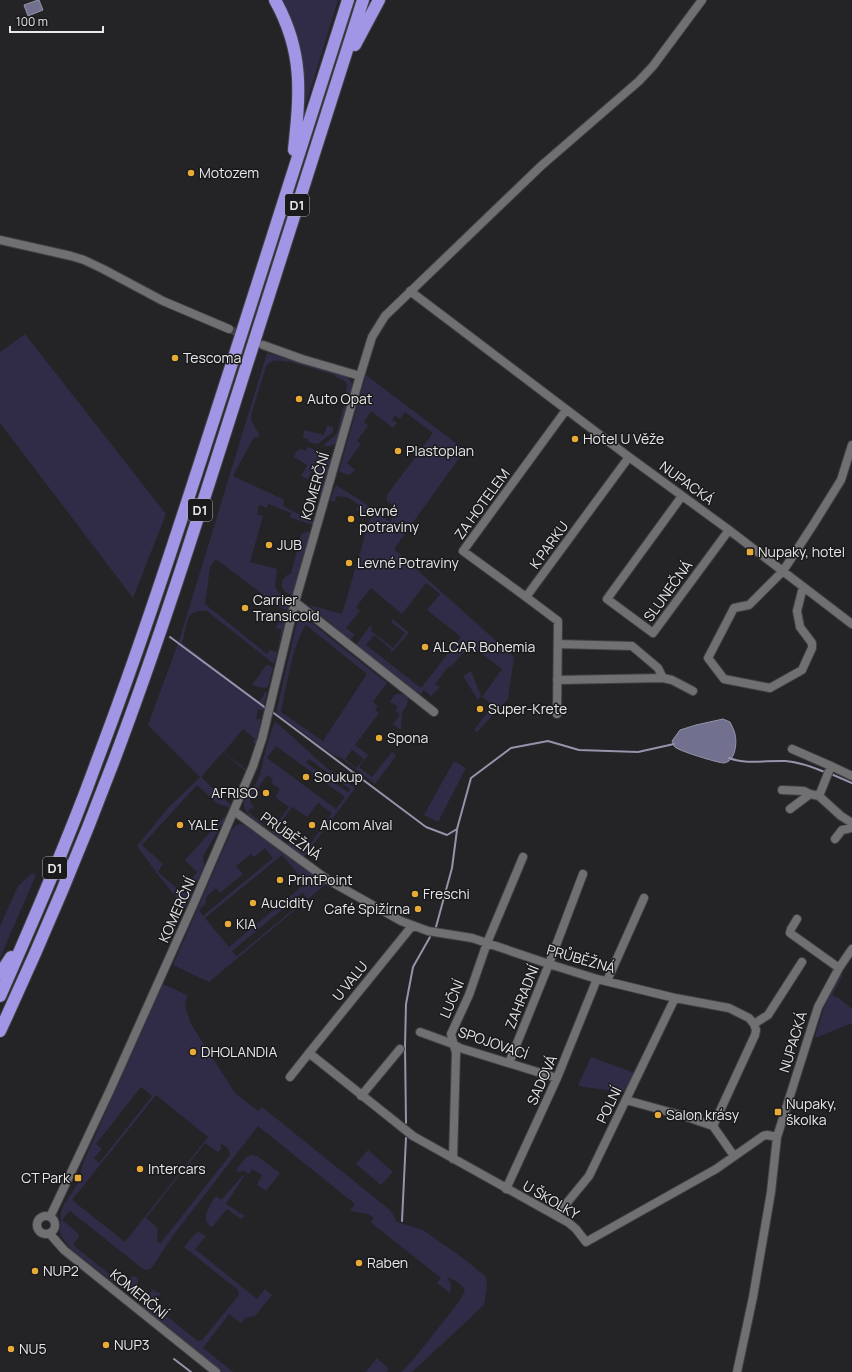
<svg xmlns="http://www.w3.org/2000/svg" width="852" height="1372" viewBox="0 0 852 1372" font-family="Manrope,sans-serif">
	<rect width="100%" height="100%" fill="#242326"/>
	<!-- green -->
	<path fill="#302c47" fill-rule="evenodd" d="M280,0H338L305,107V92L301,55Z
		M25,334L166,514L133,598L0,423V352Z
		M267,353L346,376C355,384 353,388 349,398C340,391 357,383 335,377V375L288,361L286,362C278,360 272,359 266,366L251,416V420L259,434L258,438L254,437L233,476L283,499L284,502L283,506L314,522L313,525L292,518L290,517L291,513L268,504L267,508L259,505L257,514L263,516L250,562L277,569L275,587L280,594L290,602L288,610L283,609L273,602L216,559L210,567L205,604L267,654L270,650L277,652L281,631V629L276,628L278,623L286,617L274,664L207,611C183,608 188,627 182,643L259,702L264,695L263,693L267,692L263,711L258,709L256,719H261L256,744L252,742L255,739L243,729L224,752L247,770V772L223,752L201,777L231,805L230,808L218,804L197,785L142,845L163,864L158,872L180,891L187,884L193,892L185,908L159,876L137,846L168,808L200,777L148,725L179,641Z
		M366,375L465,450L394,549L514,657L508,699L477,732L474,730L493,705L482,697L502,669L470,645L451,667L449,666L435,684L440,687L431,696L424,690L420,695L356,645L370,626L372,628L371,631L393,648L405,633L391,622L393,619L409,633L391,653L390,652L392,650L374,635L366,645L421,688L461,637L427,610L440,594L426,583L402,614L371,588L356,607L360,611L346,628L355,635L350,640L309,605L342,614L371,515L356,510L359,505L347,497L336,496L335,502L330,500L336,485L360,500L390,522L398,509L387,501V495L433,433L405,412L400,419L395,415L392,420L397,423L393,428L371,411L364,422L368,426L357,441L361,444L347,463L355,470L351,474L347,475L339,471Z
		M344,404H348L336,444L330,446H323L337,433Z
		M327,425L333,427V432L318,444L308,442V439L303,438L304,430L324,435Z
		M307,447L325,453L331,460L321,496L316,493V491L320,492L324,478L312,471L308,479L301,476L307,466V465L294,457L297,451L300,449L306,451Z
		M311,531L292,595C285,593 281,589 282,581L287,575L291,574L301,535L306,532Z
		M304,617L387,683L373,702L378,706L375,710L379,713L355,745L368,755L359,767L372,777L392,752L396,756L375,784L340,757L333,755L276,713L297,622L300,618ZM306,625L367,674L323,741L281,712C286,689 293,642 306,625ZM352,750L364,759L356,768L345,759Z
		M267,664L273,668L268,687L263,688L252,685Z
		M471,671L481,696L478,700L463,676Z
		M398,694H402L408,698L407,705L402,712L401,730L393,724L400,715L395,711L398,707L390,702L394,695Z
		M275,721L329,770L355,788L304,857L287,844L289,842L304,853L332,813L318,803L307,817L292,807L276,829L283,835L282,840L271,832L289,807L275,797L280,789L271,783L273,779L267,775L250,799V802L254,807L252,809L250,808L248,812L266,826L267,828C260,823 246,816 244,807C242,798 252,790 256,783C261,773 262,767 264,756C267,744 271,732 275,721ZM276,746L345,797L336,809L267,758ZM309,759L350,789L348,792L306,763Z
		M454,761L466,768L438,822L424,815Z
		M227,814L223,825L221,824L219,829L203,856L204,867L197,882L191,880L197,872L185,860Z
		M241,824L245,825L326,884L209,982L173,965L232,829L236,825ZM265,848L273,858L203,916L199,910L206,903V897L216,888L220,893L243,874L236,866L251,854L254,857ZM282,855L306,883L229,947L205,918ZM302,893H303L307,898L237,956L232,951Z
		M32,873L36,875L0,958V926L18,886Z
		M840,974L843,975L832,995L840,999L852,1009V1023L818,1037H815L827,998Z
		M163,984L187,995L185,1006L191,1024L235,1093L258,1111L262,1107L390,1210L397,1222L423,1230L463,1258L486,1277L487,1287L484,1305L412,1372H401L413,1360L458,1303L465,1291C462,1284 455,1280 447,1277L451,1284L450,1293L437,1283L441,1278L370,1222L373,1220V1217L368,1214L350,1211L355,1204L258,1126L172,1237L151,1269L146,1270L143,1269L70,1211L62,1220L77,1232L79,1236L73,1245L124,1286L132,1276L136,1277L138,1280V1284H136L131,1290H127L118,1286L70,1248L61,1236L60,1232L61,1212L63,1206L78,1183L83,1163ZM141,1087L152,1096L99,1163L94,1158L102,1149L96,1144ZM156,1095L208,1137L125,1242L72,1200ZM205,1143L218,1152L221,1149V1144C227,1146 229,1148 230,1155L160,1244L157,1241C158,1225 158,1228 146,1218Z
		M591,1057L635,1073L624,1092L583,1087L578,1085Z
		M368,1150L393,1172L381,1185L356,1164Z
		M252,1155L257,1156L280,1173L266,1191L257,1185L262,1175L252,1169L249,1174L242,1170L240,1173L236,1170L246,1157Z
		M243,1175L244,1176L226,1204L237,1211V1212L240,1214L241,1213L245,1216L241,1219L227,1209L212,1227C199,1220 210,1205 216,1196L221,1200Z
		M199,1232L206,1236L195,1249L257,1299L265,1289L272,1295L255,1316L245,1318L241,1323L229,1314L203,1348L233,1372H222L144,1309L142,1305L146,1297H147L152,1290H154L157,1293L159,1292L160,1294L151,1304L198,1341L202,1340L239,1295L238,1290L184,1247L195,1234Z
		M377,1358L388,1368V1370L386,1372H366Z"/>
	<!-- water -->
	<path fill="#72708f" stroke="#9594aa" d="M38,0H39L43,10L28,16L24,5Z
		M723,719L730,722C732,726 734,730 735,734C737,742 736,761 724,763C718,763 679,751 675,747C673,745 673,743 672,741L680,730L696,725Z"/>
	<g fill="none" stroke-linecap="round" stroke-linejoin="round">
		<!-- stream -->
		<path stroke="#9594aa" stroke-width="2" d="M170,637L267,709
			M271,711L426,827L447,835L457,829L471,778L511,748L548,741L579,750L638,752L674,744
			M729,758C747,765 767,760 785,761C800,762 813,767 827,773
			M831,774L852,783
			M436,927L452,868L457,830
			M406,1123L405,1046L406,1004L413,967L430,937
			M402,1221L406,1138
			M174,1359L191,1372"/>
		<!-- minor-tunnel -->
		<path stroke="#414043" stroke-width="8" stroke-dasharray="8 4" stroke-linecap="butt" d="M229,329L259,343"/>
		<!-- minor casing -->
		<g stroke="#414143" stroke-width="10">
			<path id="minor" d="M0,240L71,256L84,260L103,269L163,301L229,329
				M410,291L629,457L729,530L852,624
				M263,345L302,359L360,376L372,337L385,316L541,166L639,81L653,66L702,0
				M682,496L607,599L653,633L729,530
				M803,587L797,611L800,627L812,643V648L802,670L770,688L724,679L708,658L734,608L749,605L783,571L813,525L841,480L852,445
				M526,597L463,551L566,410
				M295,602L434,712
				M558,644L632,646L658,668L663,678
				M557,680L663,678L672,680L693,691
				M557,714L558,621L526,597L629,457
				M792,749L831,766
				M782,790L804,791L810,794L819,796L841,816L852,823
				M819,796L831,766L852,776
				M790,809L810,794
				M234,811L328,880L401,921L428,931L472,938L549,964L597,979L675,998L729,1008L749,1018L754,1024L756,1030L755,1035L713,1126
				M835,839L842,830L852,828
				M797,919L791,929L790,933L839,968
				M412,926L309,1053L413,1136L569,1223L576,1229L586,1242L716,1169L763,1136L767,1135L777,1137
				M607,981L644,898
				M754,1024L768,1015L802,962
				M420,1032L453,1044L460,1048L557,1078
				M509,1063L549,964L583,874
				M290,1077L309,1053
				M361,1096L400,1049
				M626,1100L684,1116L713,1126
				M713,1126L734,1156
				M453,1159L456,1053L451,1034L469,995L487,943L523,857
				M506,1189L557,1078L597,979
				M37 1225a9 9 0 1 1 18 0a9 9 0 1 1-18 0Z
				M556,1216L589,1176L675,998
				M50,1217L110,1090L193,905L253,766L262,739L295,602L360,376
				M50,1234L64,1250L216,1372
				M737,1372L753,1297L771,1192L777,1137L818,1007L839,968L852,949"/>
		</g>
		<!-- highway casing -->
		<g stroke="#414143" stroke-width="14">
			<path id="highway" d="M275,0C304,52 300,93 294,150
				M355,45L379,0
				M0,974L11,957
				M0,996C34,919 68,841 97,761C148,627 191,490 235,354C272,236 310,118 348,0
				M0,1031C41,943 79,853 113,763C163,631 205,496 248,361C286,241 325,121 363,0"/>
		</g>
		<!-- minor -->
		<use href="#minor" stroke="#707073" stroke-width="8"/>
		<!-- highway -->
		<use href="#highway" stroke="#a096e5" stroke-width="12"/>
	</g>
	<!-- markers -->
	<g fill="#e8ab37" stroke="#1a1a1c" stroke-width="1.5">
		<circle cx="191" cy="173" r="4"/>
		<circle cx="175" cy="358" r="4"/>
		<circle cx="299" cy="399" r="4"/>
		<circle cx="575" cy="439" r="4"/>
		<circle cx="398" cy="451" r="4"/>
		<circle cx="351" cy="519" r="4"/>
		<circle cx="269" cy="545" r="4"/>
		<rect x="746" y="548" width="8" height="8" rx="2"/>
		<circle cx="349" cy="563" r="4"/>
		<circle cx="245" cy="608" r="4"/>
		<circle cx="425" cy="647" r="4"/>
		<circle cx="480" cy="709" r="4"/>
		<circle cx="379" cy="738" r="4"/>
		<circle cx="306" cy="777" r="4"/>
		<circle cx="266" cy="793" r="4"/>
		<circle cx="180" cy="825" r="4"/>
		<circle cx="312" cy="825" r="4"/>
		<circle cx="280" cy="880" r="4"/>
		<circle cx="415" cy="894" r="4"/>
		<circle cx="253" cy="903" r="4"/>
		<circle cx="418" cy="909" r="4"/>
		<circle cx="228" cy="924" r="4"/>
		<circle cx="193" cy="1052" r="4"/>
		<rect x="774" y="1108" width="8" height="8" rx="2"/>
		<circle cx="658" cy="1115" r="4"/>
		<circle cx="140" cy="1169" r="4"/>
		<rect x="74" y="1174" width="8" height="8" rx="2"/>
		<circle cx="359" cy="1263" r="4"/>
		<circle cx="35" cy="1271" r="4"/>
		<circle cx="106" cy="1345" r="4"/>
		<circle cx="11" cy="1349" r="4"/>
	</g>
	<g text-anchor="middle" stroke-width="3" stroke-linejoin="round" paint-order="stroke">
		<!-- shield labels -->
		<g fill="#1a1a1c" stroke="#aaaaac" stroke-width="1">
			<rect x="285" y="194" width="24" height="22" rx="3"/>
			<rect x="188" y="499" width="24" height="22" rx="3"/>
			<rect x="43" y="857" width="24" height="22" rx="3"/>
		</g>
		<g font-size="13" font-weight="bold" fill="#e7e7e9">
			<text x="297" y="210">D1</text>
			<text x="200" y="515">D1</text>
			<text x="55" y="873">D1</text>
		</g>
		<!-- poi labels -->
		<g font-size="14" fill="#e7e7e9" stroke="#1a1a1c" text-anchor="start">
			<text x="199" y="178">Motozem</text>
			<text x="183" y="363">Tescoma</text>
			<text x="307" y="404">Auto Opat</text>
			<text x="583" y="444">Hotel U Věže</text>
			<text x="406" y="456">Plastoplan</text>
			<text x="359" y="516">Levné<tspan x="359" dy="16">potraviny</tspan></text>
			<text x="277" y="550">JUB</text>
			<text x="758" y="557">Nupaky, hotel</text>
			<text x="357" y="568">Levné Potraviny</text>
			<text x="253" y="605">Carrier<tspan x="253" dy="16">Transicold</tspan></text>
			<text x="433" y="652">ALCAR Bohemia</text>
			<text x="488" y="714">Super-Krete</text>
			<text x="387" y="743">Spona</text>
			<text x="314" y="782">Soukup</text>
			<text x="258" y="798" text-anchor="end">AFRISO</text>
			<text x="188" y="830">YALE</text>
			<text x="320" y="830">Alcom Alval</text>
			<text x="288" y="885">PrintPoint</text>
			<text x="423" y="899">Freschi</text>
			<text x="261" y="908">Aucidity</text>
			<text x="410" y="914" text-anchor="end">Café Spižírna</text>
			<text x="236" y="929">KIA</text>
			<text x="201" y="1057">DHOLANDIA</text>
			<text x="786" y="1109">Nupaky,<tspan x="786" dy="16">školka</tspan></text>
			<text x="666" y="1120">Salon krásy</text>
			<text x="148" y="1174">Intercars</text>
			<text x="70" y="1183" text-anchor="end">CT Park</text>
			<text x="367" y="1268">Raben</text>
			<text x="43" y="1276">NUP2</text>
			<text x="114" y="1350">NUP3</text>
			<text x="19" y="1354">NU5</text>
		</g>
		<!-- street labels -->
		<g font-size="14" fill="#e7e7e9" stroke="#1a1a1c">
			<text transform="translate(687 483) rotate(36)" y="5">NUPACKÁ</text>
			<text transform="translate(315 486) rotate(-74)" y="5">KOMERČNÍ</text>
			<text transform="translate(482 504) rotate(-54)" y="5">ZA HOTELEM</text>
			<text transform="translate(549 545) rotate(-54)" y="5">K PARKU</text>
			<text transform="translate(668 591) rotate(-54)" y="5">SLUNEČNÁ</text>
			<text transform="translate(291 836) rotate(36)" y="5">PRŮBĚŽNÁ</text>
			<text transform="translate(177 910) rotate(-66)" y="5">KOMERČNÍ</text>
			<text transform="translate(581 959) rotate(16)" y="5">PRŮBĚŽNÁ</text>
			<text transform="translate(350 981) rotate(-51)" y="5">U VALU</text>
			<text transform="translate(522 997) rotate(-68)" y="5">ZAHRADNÍ</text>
			<text transform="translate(452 999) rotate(-67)" y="5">LUČNÍ</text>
			<text transform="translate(793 1042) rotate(-73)" y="5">NUPACKÁ</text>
			<text transform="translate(493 1043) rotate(19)" y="5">SPOJOVACÍ</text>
			<text transform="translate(542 1080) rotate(-66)" y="5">SADOVÁ</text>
			<text transform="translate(609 1105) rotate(-64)" y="5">POLNÍ</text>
			<text transform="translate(551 1200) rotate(30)" y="5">U ŠKOLKY</text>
			<text transform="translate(139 1294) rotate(39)" y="5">KOMERČNÍ</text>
		</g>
	</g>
	<!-- scale -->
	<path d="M10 26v6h93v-6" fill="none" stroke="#e7e7e9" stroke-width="2"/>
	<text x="16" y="26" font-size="12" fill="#e7e7e9" stroke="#1a1a1c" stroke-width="3" paint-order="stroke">100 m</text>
</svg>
